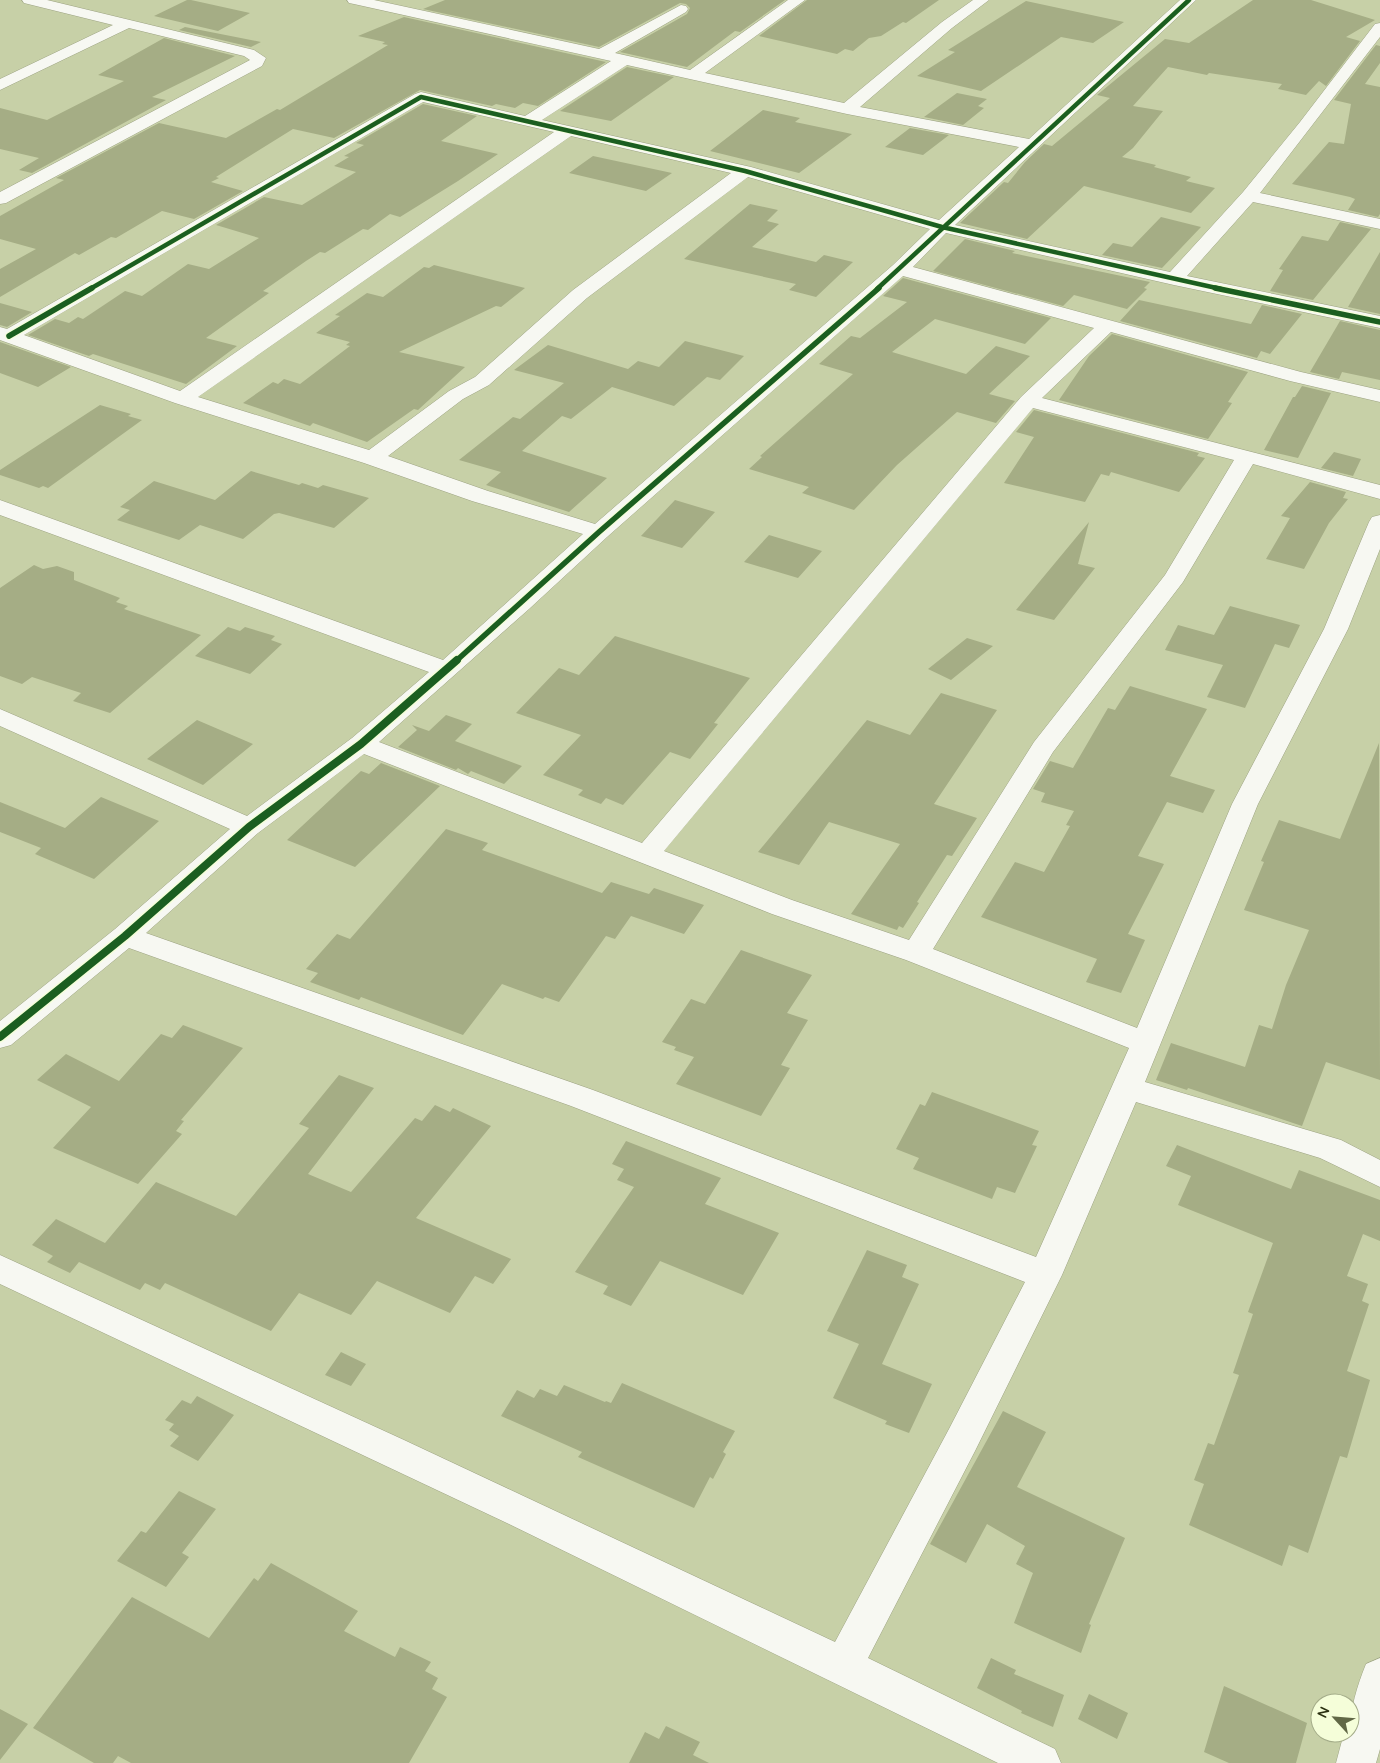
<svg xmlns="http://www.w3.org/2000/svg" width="1380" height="1763" viewBox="0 0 1380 1763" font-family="Quicksand,sans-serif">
	<rect width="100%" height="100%" fill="#c7d0a7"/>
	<!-- building -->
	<path fill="#a5ad85" d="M187,0H191L250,13L218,31L154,16Z
		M445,0H785L740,32L735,31L687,67L620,52L687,14L690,8L686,4L680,3L599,47L423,9Z
		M807,0H939L906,23L903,22L881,36L869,38L853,51L845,49L837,54L759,36Z
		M1253,0H1311L1375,20L1346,37L1360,41L1326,86L1319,81L1306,95L1278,89L1282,84L1209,73L1207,75L1168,67L1133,106L1163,111L1133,148L1122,157L1156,165L1154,167L1191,177L1186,181L1215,188L1191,213L1084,186L1027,239L960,223L1004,182L1008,183L1025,162L1044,144L1052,146L1110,98L1097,95L1165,39L1189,43Z
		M1026,1L1124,22L1093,43L1061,37L981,91L917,76L955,52L948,50Z
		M404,17L606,62L538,106L523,103L515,108L496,104L492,106L420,90L334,138L293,129L216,177L219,178L211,182L243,191L194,219L162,211L116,238L111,237L79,255L75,253L0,297V269L36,249L0,239V216L64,180L56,178L159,123L226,138L277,109L280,110L388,45L382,44L385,42L358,36Z
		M185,27L261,42L251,47L179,30Z
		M164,38L235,56L152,97L166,100L32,173L19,170L39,158L0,149V108L47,120L124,81L98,75Z
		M1376,45L1380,46V63L1365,84L1380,87V214L1378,217L1348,210L1355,199L1350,197L1292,184L1329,142L1344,144L1351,104L1334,100Z
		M627,67L674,77L611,121L560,111Z
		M957,93L987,99L978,106L984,108L963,125L924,117Z
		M423,104L477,116L441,141L498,154L458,181L400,217L390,214L368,230L363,229L325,253L320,252L306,261L263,291L269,293L206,338L237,346L186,384L93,354L89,356L28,335L55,319L69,323L78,317L83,319L125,291L142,296L188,264L209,269L259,238L216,225L264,197L302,205L356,172L334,166L349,157L344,156L364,145L356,143Z
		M763,110L800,118L795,122L852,134L799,173L710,151Z
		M910,128L949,135L923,155L885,147Z
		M593,156L672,173L646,191L569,173Z
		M750,204L778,210L767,221L779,224L752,247L816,262L824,255L853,262L816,297L789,290L796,284L684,259Z
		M1161,217L1201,227L1162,268L1102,255L1113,243L1132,247Z
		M1340,222L1371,229L1313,300L1270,291L1283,270L1279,269L1302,236L1328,241Z
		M965,239L1015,251L1012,253L1150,282L1144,288L1147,289L1127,309L1074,295L1063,306L933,271Z
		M1380,252V314L1348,307Z
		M434,265L525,288L501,307L496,306L399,352L465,367L418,410L414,409L367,442L313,423L310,426L243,403L273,382L278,384L284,379L300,384L350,346L346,345L350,342L316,333L340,316L335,315L367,293L383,297L424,267L429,268Z
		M903,278L1051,318L1025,344L935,319L892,352L966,374L996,346L1030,356L989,394L1015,401L996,423L957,412L897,465L854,510L802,493L809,487L749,469L762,457L760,456L853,374L819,364L851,336L860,338L907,302L883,296Z
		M1139,300L1251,324L1262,305L1302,314L1270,354L1261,351L1257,358L1120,321Z
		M0,303L32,312L7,327L0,325Z
		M1340,321L1380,330V380L1342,372L1339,379L1310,372Z
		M1112,334L1248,372L1228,402L1232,403L1208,439L1059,400L1089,356Z
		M685,341L744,356L720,380L707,377L674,406L612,387L571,419L562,416L522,451L607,478L569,512L486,485L501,472L459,460L513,417L520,419L564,383L514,370L548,345L628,369L638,361L659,367Z
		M0,342L71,367L38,387L0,373Z
		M1302,386L1331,393L1298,458L1264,450L1293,397H1295Z
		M100,405L131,414L128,416L142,420L48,488L43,486L39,488L0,475V470Z
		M1034,410L1199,453L1197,456L1205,458L1179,492L1111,472L1109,476L1101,474L1085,502L1004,483L1034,437L1016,432Z
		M1334,452L1361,459L1353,476L1321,468Z
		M251,471L299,485L302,483L318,488L323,485L369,498L334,528L279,513L274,514L243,539L200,525L179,540L117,520L130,510L120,507L154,481L215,500Z
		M1310,482L1346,492L1343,498L1348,499L1329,523L1304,569L1266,559L1290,518L1281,516Z
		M675,500L715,512L682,548L641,536Z
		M1089,522L1078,564L1095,568L1054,620L1016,610Z
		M769,535L822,551L798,578L744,562Z
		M34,565L43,569L57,566L74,572V580L120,598L116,602L128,606L124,609L201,635L110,713L73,701L81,693L32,677L22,684L0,676V588Z
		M1230,606L1300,625L1289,648L1275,644L1245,708L1207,697L1223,665L1165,650L1178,625L1214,635Z
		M228,627L240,631L245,627L275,636L271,640L282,644L250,674L195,656Z
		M615,636L750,678L714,723L718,724L690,759L670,752L623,805L606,798L601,804L578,795L583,790L543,775L581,735L516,713L559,668L579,675Z
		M967,638L993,646L951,680L928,669Z
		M1130,686L1207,709L1170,776L1215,790L1203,813L1167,802L1138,856L1164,864L1128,934L1145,940L1121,993L1086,982L1097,959L981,917L1015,862L1044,872L1070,826L1066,825L1074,811L1041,802L1045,793L1033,789L1050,761L1073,768L1108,708L1115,710Z
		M941,693L997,710L934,804L977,818L952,856L947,855L917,902L919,903L903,928L899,926L897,930L851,914L900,844L829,822L799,865L758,852L867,720L910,735Z
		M446,715L472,724L455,741L522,766L504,784L471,771L468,774L458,768L456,770L398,747L417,730L412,725L429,731Z
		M197,720L253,744L203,785L147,759Z
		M1379,743L1380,1080L1326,1062L1302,1126L1188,1088L1187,1090L1156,1080L1171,1043L1245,1067L1259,1025L1272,1029L1286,985L1309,930L1244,910L1264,862L1261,861L1279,820L1340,839Z
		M381,763L440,786L355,867L287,840L361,771L369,774Z
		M101,797L159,821L94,879L35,854L41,848L0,832V802L65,828Z
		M446,829L488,843L482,850L602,893L611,882L649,894L654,888L704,905L684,934L631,916L615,939L606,936L559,1002L545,997L543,999L502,984L463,1035L361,997L359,1000L310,982L318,973L306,969L337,934L350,939Z
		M741,950L812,975L787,1013L808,1020L781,1065L790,1068L761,1116L676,1084L694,1057L674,1050L676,1047L662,1042L691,999L705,1004Z
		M183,1025L243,1048L181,1120L184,1121L176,1131L182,1134L138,1184L53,1148L91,1107L37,1080L66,1054L119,1081L161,1034L172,1038Z
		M339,1075L374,1088L308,1174L351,1192L415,1118L422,1121L435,1105L450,1112L453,1108L491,1126L416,1218L511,1259L493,1284L475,1276L450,1313L377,1281L351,1315L299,1293L271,1331L165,1283L160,1290L145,1283L140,1290L79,1262L70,1273L47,1262L53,1256L32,1245L56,1219L105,1243L156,1182L236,1216L309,1128L299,1124Z
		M932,1092L1039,1131L1032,1145L1037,1146L1015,1193L997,1187L992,1199L913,1169L919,1158L896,1149L920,1104L925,1106Z
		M626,1141L721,1178L705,1204L779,1233L743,1295L660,1261L631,1306L603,1294L608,1286L575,1272L634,1187L617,1180L624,1169L612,1164Z
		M1177,1145L1291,1189L1299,1170L1380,1200V1241L1363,1234L1347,1276L1368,1284L1362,1301L1369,1304L1347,1371L1370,1380L1347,1458L1340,1456L1308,1553L1289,1545L1282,1566L1189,1525L1204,1484L1194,1480L1208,1443L1214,1445L1239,1375L1233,1373L1253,1314L1248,1312L1273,1243L1178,1205L1191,1176L1166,1166Z
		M867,1250L907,1265L902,1277L919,1284L882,1364L932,1384L909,1433L885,1424L887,1421L833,1398L859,1344L827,1331Z
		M341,1352L366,1364L351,1386L325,1375Z
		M622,1383L735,1431L723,1452L726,1454L713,1479L710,1477L694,1508L578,1457L582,1452L501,1416L517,1390L534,1398L540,1389L557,1396L564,1385L605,1402L606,1401L611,1403Z
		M197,1396L234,1415L198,1461L170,1446L179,1436L169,1430L174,1424L165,1420L182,1400L191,1404Z
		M1003,1411L1046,1432L1017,1487L1125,1538L1089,1624L1091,1625L1081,1653L1014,1623L1033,1573L1016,1564L1025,1546L987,1524L966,1563L930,1544Z
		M179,1491L216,1509L182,1553L189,1557L166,1587L117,1561L141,1531L146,1533Z
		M271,1563L358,1611L344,1631L395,1657L400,1647L431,1662L425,1671L438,1678L432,1689L447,1697L409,1763H131L118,1756L113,1763H94L33,1728L132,1597L209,1638L254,1578L258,1581Z
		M991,1658L1016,1670L1014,1674L1064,1695L1053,1727L1021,1713L1022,1711L977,1688Z
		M1224,1686L1307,1723L1296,1763H1229L1204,1752Z
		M1089,1694L1128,1713L1117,1739L1078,1719Z
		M0,1709L28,1724L0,1760Z
		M666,1726L700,1742L693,1755L709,1763H629L645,1732L659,1739Z"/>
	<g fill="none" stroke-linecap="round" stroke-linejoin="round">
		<!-- minor casing -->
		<g stroke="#9ca282" stroke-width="1">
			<path id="minor" d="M22,0H47L254,50L266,58L262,66L6,203L0,204V192L250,60L244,56L129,28L0,90V79L113,25L24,3Z
				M347,0H374L599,49L681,5L686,6L688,9L686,12L615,53L690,70L788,0H805L705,73L844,103L942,22L973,0H989L952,28L860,107L1029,139L1180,0H1196L955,225L1170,272L1243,192L1300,122L1375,24L1380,23V37L1260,193L1380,219V229L1253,202L1187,276L1380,316V328L1174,285L946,233L913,267L1301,372L1380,390V402L1290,381L1111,332L1042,398L1380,485V499L1253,464L1183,582L1053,752L933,949L1137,1028L1232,804L1324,629L1369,522L1372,517L1380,515V549L1348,629L1258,804L1145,1082L1341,1140L1380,1160V1187L1320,1158L1136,1102L1062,1275L975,1451L868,1658L1055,1749L1061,1763H998L509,1524L0,1284V1255L404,1440L835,1642L949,1429L1025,1282L571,1106L129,948L11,1045L0,1048V1021L115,929L230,829L0,726V709L247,816L352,738L429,672L0,515V500L443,660L583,534L472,501L364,463L175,403L0,340V327L7,329L415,94L421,92L525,116L611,61L354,4L349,3ZM627,65L847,114L1019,147L939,220L751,167L542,120ZM423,102L554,132L180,391L24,335ZM571,136L731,173L573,290L475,377L449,391L369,450L198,397ZM748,177L930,229L893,265L595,524L488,491L388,456L463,399L489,385L587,298ZM903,276L1094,328L1021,397L642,843L379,742L529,609L607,537ZM1033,408L1234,460L1165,575L1034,742L909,940L792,900L664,851ZM364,754L772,914L906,960L1129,1048L1036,1257L593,1090L146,933L258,833Z
				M1380,1658V1749L1376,1763H1336L1344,1733H1350C1350,1709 1357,1686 1366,1664Z"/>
		</g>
		<!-- minor -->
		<use href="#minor" fill="#f7f8f2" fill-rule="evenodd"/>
		<!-- cycleway-far2 casing -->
		<g stroke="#f5fed9" stroke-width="6">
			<path id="cycleway-far2" d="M90,289L421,97L745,171L942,227L1221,289
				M877,289L1189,0"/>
		</g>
		<!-- cycleway-far1 casing -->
		<g stroke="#f5fed9" stroke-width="8">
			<path id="cycleway-far1" d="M1215,288L1380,322
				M9,336L92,288
				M456,661L599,532L879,288"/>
		</g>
		<!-- cycleway casing -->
		<g stroke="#f5fed9" stroke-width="11">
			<path id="cycleway" d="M0,1037L125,936L249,827L361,744L457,660"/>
		</g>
		<!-- cycleway-far2 -->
		<use href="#cycleway-far2" stroke="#1b5e20" stroke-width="4.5"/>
		<!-- cycleway-far1 -->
		<use href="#cycleway-far1" stroke="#1b5e20" stroke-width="5.5"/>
		<!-- cycleway -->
		<use href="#cycleway" stroke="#1b5e20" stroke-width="8"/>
	</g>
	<!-- north arrow -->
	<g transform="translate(1335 1718) rotate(296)"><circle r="24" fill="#f5fed9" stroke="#a4ac89"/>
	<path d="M0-4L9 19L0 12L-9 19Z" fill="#616846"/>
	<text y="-8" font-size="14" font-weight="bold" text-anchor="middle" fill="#2a3011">N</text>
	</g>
</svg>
